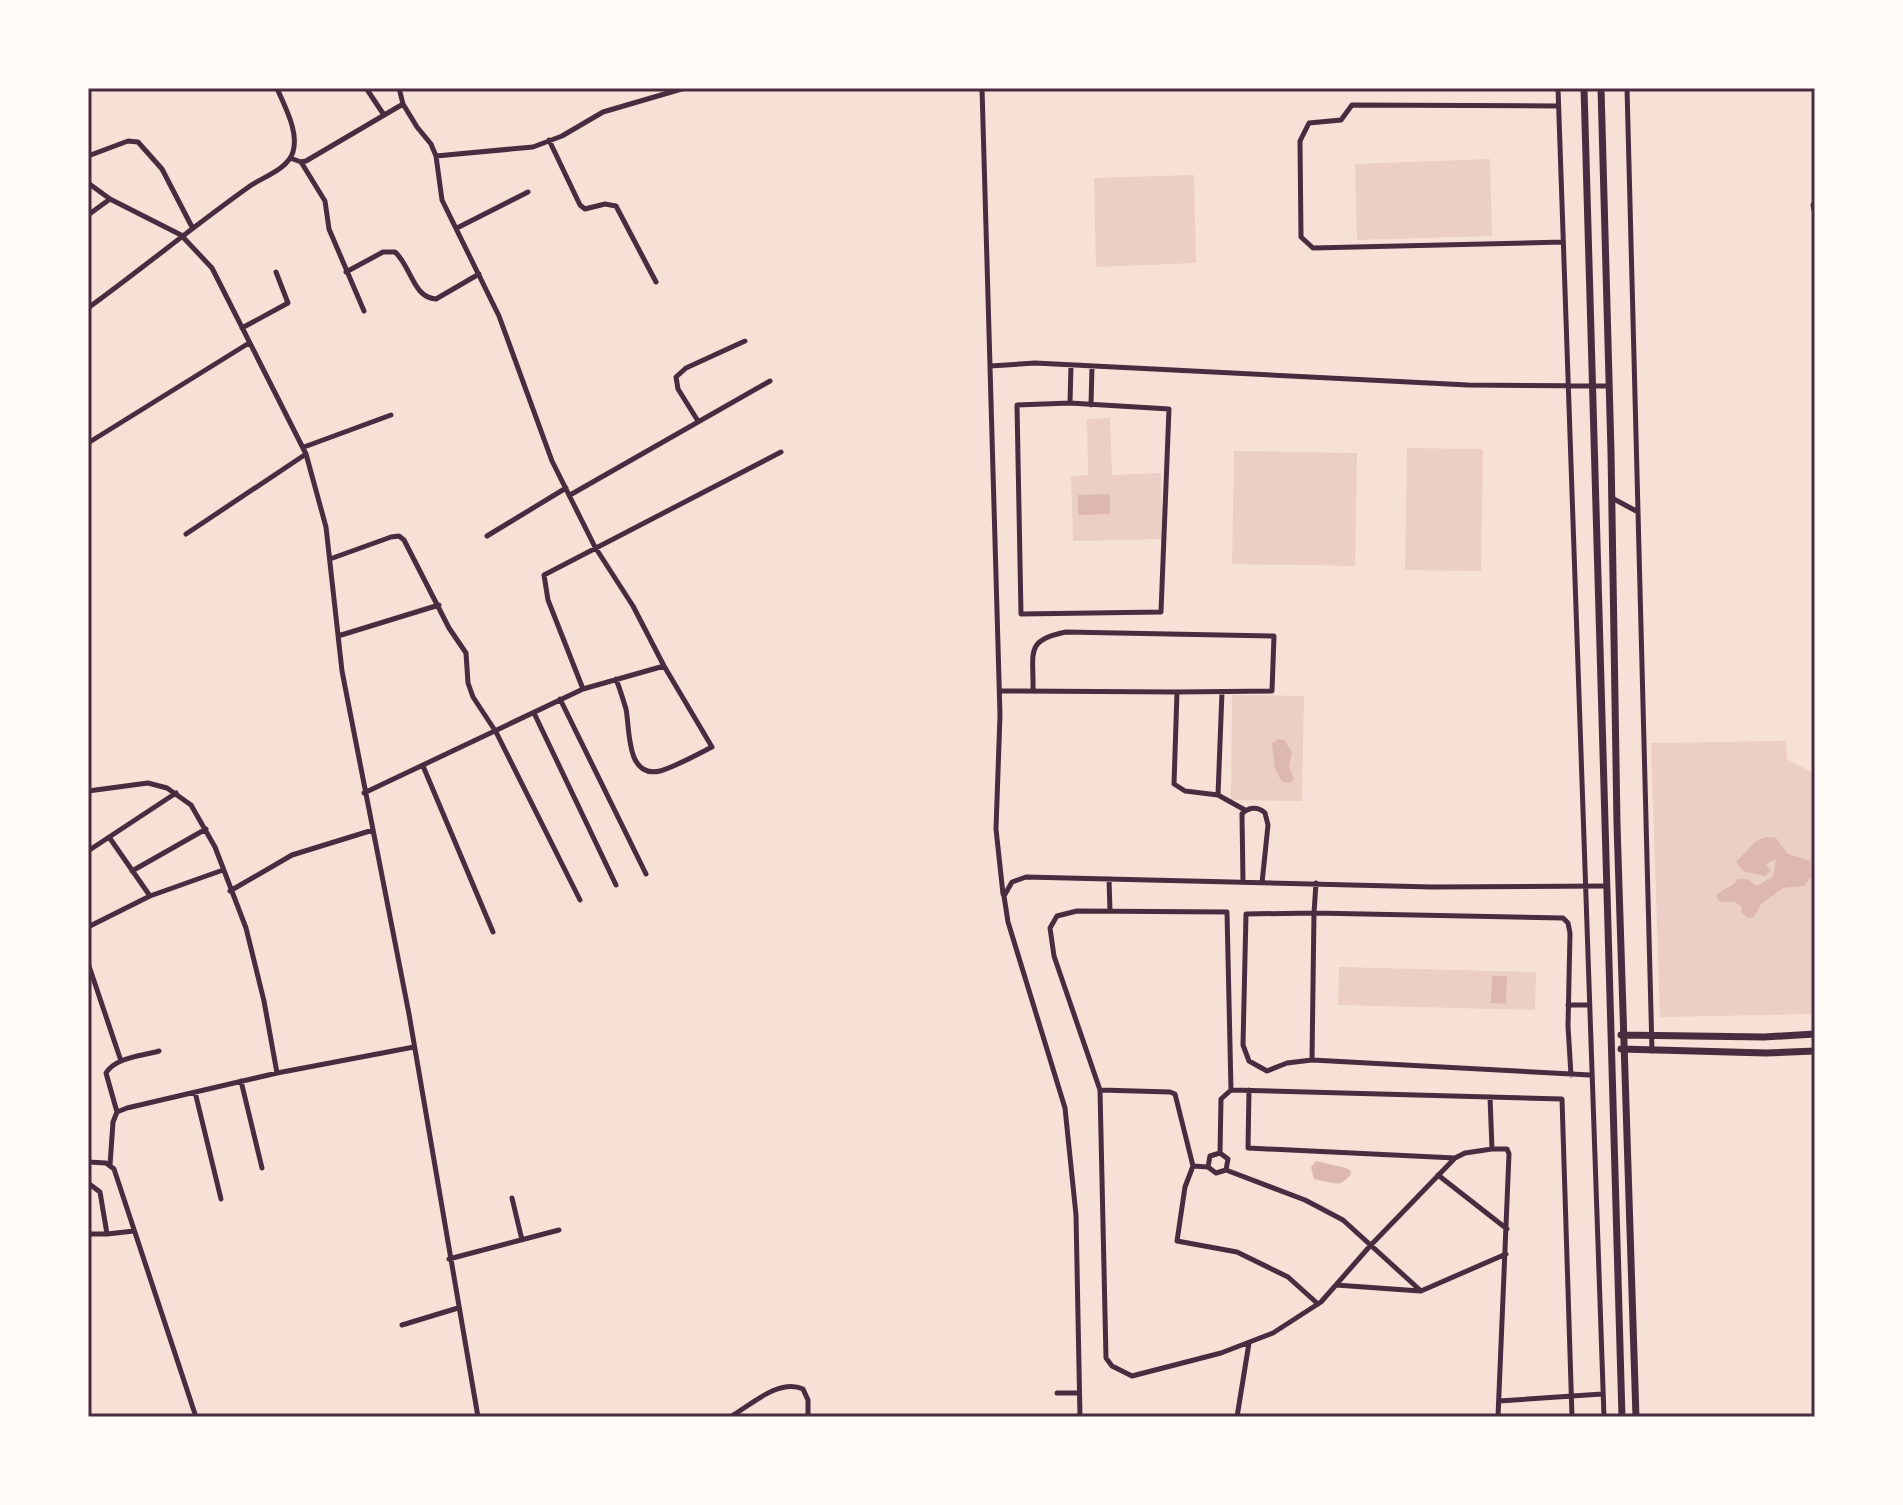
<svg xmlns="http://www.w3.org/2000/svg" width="1903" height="1505" viewBox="0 0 1903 1505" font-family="'Zilla Slab',serif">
	<rect width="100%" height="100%" fill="#f7e1d7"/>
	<!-- green -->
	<path fill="#ebcfc5" d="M1490,159L1492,236L1357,240L1355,164Z
		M1194,175L1196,263L1096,267L1094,178Z
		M1110,418L1112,475L1161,473L1163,539L1073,541L1071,476L1088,475L1087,419Z
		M1407,448L1483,449L1481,571L1405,570Z
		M1234,451L1357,453L1355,566L1232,564Z
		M1232,695L1304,696L1302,801L1231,800Z
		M1786,741L1787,759L1815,774V1014L1660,1017L1651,743Z
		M1339,967L1536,972L1535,1010L1338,1005Z"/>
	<!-- water -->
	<path fill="#dcb8b0" d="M1110,494V514L1078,515V495Z
		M1278,739L1284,740L1292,752L1289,766L1294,779L1290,783L1282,782L1275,769L1272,743Z
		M1767,837L1776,838L1788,854L1810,861L1811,877L1804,886L1783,888L1761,904L1754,917L1748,918L1742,913L1741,906L1735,902H1720L1716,896C1722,888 1732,888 1738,879H1747L1757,886L1773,876L1776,859L1766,864L1771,871L1765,876L1743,871L1736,862L1756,841Z
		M1492,976H1507L1506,1004L1491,1003Z
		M1316,1161L1346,1168L1351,1171L1350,1176C1347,1178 1345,1181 1341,1183C1339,1185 1318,1180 1314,1179L1311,1167Z"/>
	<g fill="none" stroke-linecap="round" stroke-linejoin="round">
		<!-- minor -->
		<path stroke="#4a2c40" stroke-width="5" d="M366,88L384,115
			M399,88L403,104L417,127L431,144L436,156L442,200L499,316L552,461L595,547L633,606L664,666L712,747C696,755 677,766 660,771C626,779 630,729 626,709C623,699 620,689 616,679
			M982,88L1000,715L996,829L1003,894
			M1558,88L1604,1417
			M1627,88L1652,1051
			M1558,106L1352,105L1341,120L1309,123L1300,141L1301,237L1313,248L1563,242
			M549,140L580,205L585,209L605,204L616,206L656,282
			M88,156L128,141L138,142L162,169L192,227
			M436,156L533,147L562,136L603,112L685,88
			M290,158L301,162L306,161L403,104
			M301,162L325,201L329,229L364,311
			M88,183L110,199L181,235L212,268L306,454L326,527L342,671L409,1014L478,1417
			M1815,202L1813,205L1815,214
			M88,215L110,199
			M457,228L528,192
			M346,272L383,252H395C411,266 413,298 436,299L479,274
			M88,308C143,268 195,225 250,186C263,177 288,169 293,152C299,131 285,108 277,88
			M242,328L288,303L276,272
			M990,366L1035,363L1468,385L1609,386
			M1070,403L1169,409L1161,612L1021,614L1017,405Z
			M1070,403L1071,365
			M1091,405L1092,366
			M698,421L678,389L676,377L686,368L745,341
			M88,443L249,343
			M304,447L391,415
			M570,495L770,381
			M1612,498L1638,512
			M186,534L306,454
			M487,536L566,488
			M330,559L391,537L399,536L404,540L449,628L466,653L468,683L473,697L496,732L580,900
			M338,636L439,605
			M583,689L548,600L544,575L781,452
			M999,691L1177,692L1174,784L1185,791L1218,795L1245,810
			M1033,691C1034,653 1024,640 1066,632L1274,636L1272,691L1177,692
			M560,699L646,874
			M534,713L616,885
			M423,766L493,932
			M88,791L148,783L167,788L191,805L215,847L246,928L264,1001L277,1073
			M364,793L583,689L664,666
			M1218,795L1222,692
			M109,837L150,896
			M91,849L176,793
			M132,871L206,829
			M1109,879L1110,911
			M1243,882L1242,814C1248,807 1258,806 1265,813L1268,825L1262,883
			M1316,883L1314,913L1246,914L1243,1045L1249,1061L1267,1071L1287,1063L1312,1060L1590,1075
			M230,891L292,855L373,830
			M88,927L150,896L223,870
			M88,963L121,1061
			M1568,1005H1588
			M1312,1060L1314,913L1563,918L1568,923L1570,933L1568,1026L1571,1075
			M241,1081L262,1168
			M1100,1090L1054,956L1050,928L1057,916L1077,911L1227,912L1231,1090
			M1249,1090L1248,1148L1455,1158
			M195,1092L221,1199
			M1490,1097L1492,1149H1507L1509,1154L1498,1417
			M117,1112L127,1108L277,1073L414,1047
			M1220,1153L1210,1156L1208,1167L1216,1173L1226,1170L1305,1200L1343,1220L1421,1291L1506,1254
			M88,1162L106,1163L114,1169L196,1417
			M110,1165L113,1122L117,1112L106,1073C116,1057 142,1056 159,1051
			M1193,1166L1175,1094L1170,1092L1100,1090L1106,1358L1112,1366L1132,1376L1221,1353L1273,1333L1321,1302L1370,1246L1455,1158L1465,1153L1492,1149
			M1208,1167L1193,1166L1185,1187L1177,1241L1237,1252L1288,1277L1318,1304
			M1226,1170L1228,1159L1220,1153L1221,1099L1231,1090L1562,1099L1572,1417
			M1438,1175L1507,1229
			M88,1183L100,1192L107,1234L134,1231
			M512,1198L522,1240
			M88,1234H107
			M449,1259L559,1230
			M1336,1285L1420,1291
			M402,1325L458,1308
			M1057,1393H1079
			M1499,1401L1602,1394
			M730,1417C751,1405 779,1378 803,1389L808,1400V1417
			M1080,1417L1076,1215L1065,1108L1008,922L1004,896L1012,882L1026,877L1432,887L1606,886
			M1237,1417L1249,1343"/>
		<!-- tertiary -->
		<path stroke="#4a2c40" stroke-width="7" d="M1584,88L1622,1417
			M1601,88L1611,452L1617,824L1636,1417
			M1621,1035L1764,1037L1815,1034
			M1621,1049L1766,1053L1815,1051"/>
	</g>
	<!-- border -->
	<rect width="1903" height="1505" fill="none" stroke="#fffaf5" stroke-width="180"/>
	<rect x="90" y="90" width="1723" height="1325" fill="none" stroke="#4a2c40" stroke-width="3"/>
</svg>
